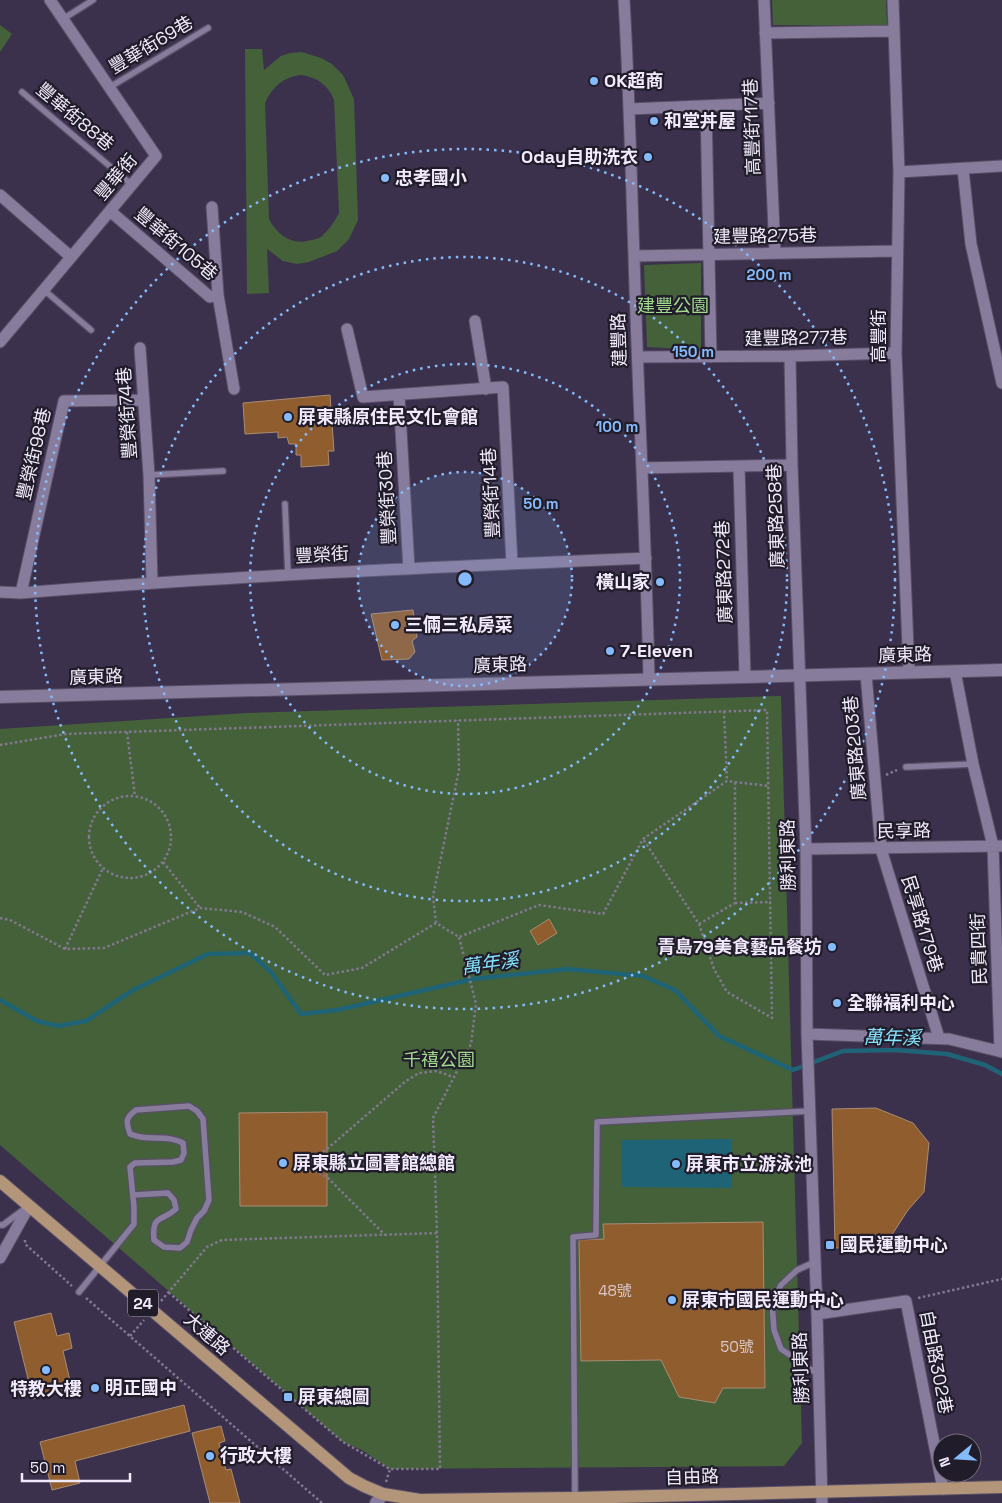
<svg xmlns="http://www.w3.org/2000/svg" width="1002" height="1503" viewBox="0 0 1002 1503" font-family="'Space Grotesk','Noto Sans TC',sans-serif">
	<rect width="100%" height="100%" fill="#3c314d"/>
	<!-- green -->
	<path fill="#446139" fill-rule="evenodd" d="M772,0H886L887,26L773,25Z
		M0,25L12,34L0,52Z
		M245,49H262L264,70L281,56L290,53L302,52L321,58L332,64L343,75L354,99L358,220L349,239L337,251L309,262L297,264L283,261L267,249L269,293L247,294ZM301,75C317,77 328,85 334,100L339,213C334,222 330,229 322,236C319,239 316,239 311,240C293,246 278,236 269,219L265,103C272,87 283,77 301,75Z
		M701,263V350L647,347L644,265Z
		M781,696L802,1443L784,1466L390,1469L362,1450L343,1442L0,1145V729L247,713Z"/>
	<!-- water -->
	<path fill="#1f6476" d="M731,1139L732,1188L622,1187L621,1140Z"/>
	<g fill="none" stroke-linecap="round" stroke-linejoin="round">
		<!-- stream -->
		<path stroke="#1f6476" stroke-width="4.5" d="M0,1000L37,1021L58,1026L86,1021L133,990L208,954L250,953L271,972L301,1014L337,1010L473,979L568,969L643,976L675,990L719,1036L793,1070L843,1051L896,1050L947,1054L985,1065L1002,1074"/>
	</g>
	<!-- building -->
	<path fill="#905d2f" stroke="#a98c74" d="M330,395L334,451H328L329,465L301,467V455H296V444H289L287,437L278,438V432L245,434L243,403Z
		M413,610L417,637L412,641L415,652L409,659L382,660L371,614Z
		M549,919L557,933L538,945L530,931Z
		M876,1108L913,1123L929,1143L924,1192L908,1210L884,1247L835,1248L832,1109Z
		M327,1112V1206H240L239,1113Z
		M763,1222L765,1388H723L715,1403L679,1397L661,1360L581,1361L579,1240L604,1239L603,1224Z
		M51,1313L57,1336L69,1333L72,1348L63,1351L72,1389L33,1399L14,1322Z
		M184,1405L190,1431L75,1461L80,1483L52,1490L40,1442Z
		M221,1426L225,1441L219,1443L226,1470L231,1469L240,1503H210L192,1433Z"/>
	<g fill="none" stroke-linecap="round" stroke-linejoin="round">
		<!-- service casing -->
		<g stroke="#594f67" stroke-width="8">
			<path id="service" d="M63,19L93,0
				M110,87L208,28
				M22,92L132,185
				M44,290L91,330
				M149,475L223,471
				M285,504L288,575
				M906,767L973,764
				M0,1225H3L23,1210
				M815,1262L797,1270L781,1285L772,1303L774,1330L781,1349L819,1375
				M79,1292L134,1224V1207L130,1167L135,1163L173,1162L181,1160L184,1153L183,1143C167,1134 147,1142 130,1134C126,1122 125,1118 136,1110L189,1106L197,1111L203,1119L209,1200L204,1211L197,1218L191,1230L187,1242L180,1248L164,1247L154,1240C152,1214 160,1223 176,1209L174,1200L168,1193L133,1195
				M575,1498L573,1237L596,1235L597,1122L810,1111"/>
		</g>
		<!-- minor casing -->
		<g stroke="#594f67" stroke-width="13">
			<path id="minor" d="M624,0C629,85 631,171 634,256C638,397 646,538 649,679
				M764,0L775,253
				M893,0L899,172L896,353L909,672
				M765,33L894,31
				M706,106L711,357
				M630,109L769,103
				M963,169L971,244L1002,383
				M899,172L1002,166
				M0,195L71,257
				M212,207L218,295
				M110,211L210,297L218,295L234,389
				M634,256L897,251
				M475,321L486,389
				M347,329L363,397L503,387L512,564
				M0,342L156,156L50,0
				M140,348L149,475L152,582
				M790,356L792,465L806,849L807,1034L817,1314L822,1503
				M638,357L790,356L896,353
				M399,395L409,569
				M739,467L745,677
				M642,468L792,465
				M0,592L21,593C229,576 438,567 646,558
				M21,593L64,401L144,400
				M955,671L973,764L993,846L1000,1051
				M866,674L881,849L939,1038
				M806,849L1002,846
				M807,1034L949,1039L1002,1052
				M0,1258L29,1206
				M817,1314L906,1301L943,1489"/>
		</g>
		<!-- tertiary casing -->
		<g stroke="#594f67" stroke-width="14">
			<path id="tertiary" d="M0,697L1002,670
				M376,1503L383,1494"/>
		</g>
		<!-- primary casing -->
		<g stroke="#594f67" stroke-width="14">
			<path id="primary" d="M0,1181L349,1478L364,1486L383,1494L420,1500L575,1498L1002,1487"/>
		</g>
		<!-- path -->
		<path stroke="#817890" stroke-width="2.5" stroke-dasharray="2.5 2.5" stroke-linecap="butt" d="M724,711L727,781
			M127,732L135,796
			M0,745L66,734L767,710L772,1018L727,992L714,969L699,924L643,839
			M886,775L897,770
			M89 837a41 41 0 1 1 82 0a41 41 0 1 1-82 0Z
			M163,862L200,908
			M735,903L771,902
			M0,918L10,920L65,949L104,948L200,908L242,912L275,927L325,975L362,968L436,923L459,937L539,905L603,914L643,839L727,781L769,786
			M436,923L433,896L459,770L458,720
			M699,924L735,903V782
			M65,949L103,868
			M301,1164L327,1149L406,1081L419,1073L437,1071L453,1077
			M301,1164L327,1177L385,1235
			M437,1233L433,1118L471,1044L476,1004L459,937
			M25,1240V1244L72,1286
			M86,1298L322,1503
			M918,1298L1002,1279
			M161,1301L207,1247L222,1240L437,1233L440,1469H390L343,1442L168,1292
			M130,1336L144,1320
			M386,1482L390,1469"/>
		<!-- service -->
		<use href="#service" stroke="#887c9c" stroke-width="5.5"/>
		<!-- minor -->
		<use href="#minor" stroke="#887c9c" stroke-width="11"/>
		<!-- tertiary -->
		<use href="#tertiary" stroke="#887c9c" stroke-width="12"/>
		<!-- primary -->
		<use href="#primary" stroke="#b39579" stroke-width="12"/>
	</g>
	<!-- distance rings -->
	<circle cx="465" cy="579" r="107" fill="#85bbfb" fill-opacity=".12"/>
	<g fill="none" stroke="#85bbfb" stroke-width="2.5" stroke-dasharray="2.5 5">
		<circle cx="465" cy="579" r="107"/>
		<circle cx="465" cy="579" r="215"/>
		<circle cx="465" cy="579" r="322"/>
		<circle cx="465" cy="579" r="430"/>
	</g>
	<!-- markers -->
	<g fill="#85bbfb" stroke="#211c29" stroke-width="2">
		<circle cx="594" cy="81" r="5"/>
		<circle cx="654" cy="121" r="5"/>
		<circle cx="648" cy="157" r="5"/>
		<circle cx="385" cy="178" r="5"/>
		<circle cx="288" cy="417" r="5"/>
		<circle cx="660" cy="582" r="5"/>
		<circle cx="395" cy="625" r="5"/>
		<circle cx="610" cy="651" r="5"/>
		<circle cx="832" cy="947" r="5"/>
		<circle cx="837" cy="1003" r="5"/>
		<circle cx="283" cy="1163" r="5"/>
		<circle cx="676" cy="1164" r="5"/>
		<rect x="825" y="1240" width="10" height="10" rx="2.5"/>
		<circle cx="672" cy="1300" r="5"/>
		<circle cx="46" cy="1370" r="5"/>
		<circle cx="95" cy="1388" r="5"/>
		<rect x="283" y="1392" width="10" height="10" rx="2.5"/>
		<circle cx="210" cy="1456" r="5"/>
	</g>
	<g text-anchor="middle" stroke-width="4.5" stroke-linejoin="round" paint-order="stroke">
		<!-- number labels -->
		<g font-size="15" fill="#d9c7c9">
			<text x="615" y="1296">48號</text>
			<text x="737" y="1352">50號</text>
		</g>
		<!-- shield labels -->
		<rect fill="#211c29" stroke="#b3acbd" stroke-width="1" x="128" y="1289.5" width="30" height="27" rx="4"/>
		<g font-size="16" font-weight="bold" fill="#f1eafc">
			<text x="143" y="1309">24</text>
		</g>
		<!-- street labels -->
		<g font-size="18" fill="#f1eafc" stroke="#211c29">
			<text transform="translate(151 45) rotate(-31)" y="6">豐華街69巷</text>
			<text transform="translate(75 117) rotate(40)" y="6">豐華街88巷</text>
			<text transform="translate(752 127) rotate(-92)" y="6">高豐街117巷</text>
			<text transform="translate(116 177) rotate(-50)" y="6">豐華街</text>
			<text transform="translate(765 236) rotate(-1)" y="6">建豐路275巷</text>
			<text transform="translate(176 244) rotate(40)" y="6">豐華街105巷</text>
			<text transform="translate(879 336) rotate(-90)" y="6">高豐街</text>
			<text transform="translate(796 338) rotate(-1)" y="6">建豐路277巷</text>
			<text transform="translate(619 340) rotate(-92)" y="6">建豐路</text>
			<text transform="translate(127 413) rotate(-94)" y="6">豐榮街74巷</text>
			<text transform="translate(34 454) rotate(-77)" y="6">豐榮街98巷</text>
			<text transform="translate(491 493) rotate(-93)" y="6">豐榮街14巷</text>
			<text transform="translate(387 498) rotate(-93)" y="6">豐榮街30巷</text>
			<text transform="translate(776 516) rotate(-92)" y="6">廣東路258巷</text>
			<text transform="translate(322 555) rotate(-3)" y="6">豐榮街</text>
			<text transform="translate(724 572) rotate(-92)" y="6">廣東路272巷</text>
			<text transform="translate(905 655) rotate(-2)" y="6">廣東路</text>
			<text transform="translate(500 665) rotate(-2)" y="6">廣東路</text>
			<text transform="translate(96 677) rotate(-2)" y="6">廣東路</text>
			<text transform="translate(855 748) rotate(-95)" y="6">廣東路203巷</text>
			<text transform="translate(904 831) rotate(-1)" y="6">民享路</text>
			<text transform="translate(788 855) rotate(-91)" y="6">勝利東路</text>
			<text transform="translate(922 924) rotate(73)" y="6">民享路179巷</text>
			<text transform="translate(979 949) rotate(-92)" y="6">民貴四街</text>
			<text transform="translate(207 1334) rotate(41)" y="6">大連路</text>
			<text transform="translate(936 1362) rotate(79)" y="6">自由路302巷</text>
			<text transform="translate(801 1368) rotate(-92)" y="6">勝利東路</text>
			<text transform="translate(692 1477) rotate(-2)" y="6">自由路</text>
		</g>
		<!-- poi labels -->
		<g font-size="18" font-weight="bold" fill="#f1eafc" stroke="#211c29" text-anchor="start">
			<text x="604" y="87">OK超商</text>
			<text x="664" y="127">和堂丼屋</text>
			<text x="638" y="163" text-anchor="end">Oday自助洗衣</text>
			<text x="395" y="184">忠孝國小</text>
			<text x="298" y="423">屏東縣原住民文化會館</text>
			<text x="650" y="588" text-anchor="end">橫山家</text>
			<text x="405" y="631">三倆三私房菜</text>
			<text x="620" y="657">7-Eleven</text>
			<text x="822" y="953" text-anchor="end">青島79美食藝品餐坊</text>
			<text x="847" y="1009">全聯福利中心</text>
			<text x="293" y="1169">屏東縣立圖書館總館</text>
			<text x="686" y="1170">屏東市立游泳池</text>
			<text x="840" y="1251">國民運動中心</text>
			<text x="682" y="1306">屏東市國民運動中心</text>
			<text x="105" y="1394">明正國中</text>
			<text x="46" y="1395" text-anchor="middle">特教大樓</text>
			<text x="298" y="1403">屏東總圖</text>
			<text x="220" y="1462">行政大樓</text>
		</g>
		<!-- park labels -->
		<g font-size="18" fill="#a0da8c" stroke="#211c29">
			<text x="673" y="312">建豐公園</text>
			<text x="439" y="1066">千禧公園</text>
		</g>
		<!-- water labels -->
		<g font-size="19" font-style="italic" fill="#85e3fe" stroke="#211c29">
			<text transform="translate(490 963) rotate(-8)" y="7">萬年溪</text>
			<text transform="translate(892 1037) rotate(1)" y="7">萬年溪</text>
		</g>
	</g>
	<circle cx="465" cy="579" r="8" fill="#85bbfb" stroke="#211c29" stroke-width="2.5"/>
	<g font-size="15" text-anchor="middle" font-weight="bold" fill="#85bbfb" stroke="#211c29" stroke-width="4.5" stroke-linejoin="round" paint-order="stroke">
		<text x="769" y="280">200 m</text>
		<text x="693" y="357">150 m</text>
		<text x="617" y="432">100 m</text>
		<text x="541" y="509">50 m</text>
	</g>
	<!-- north arrow -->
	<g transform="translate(957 1458) rotate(252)"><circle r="24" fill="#211c29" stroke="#746e7d"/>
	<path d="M0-4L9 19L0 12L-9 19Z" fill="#85bbfb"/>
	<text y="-8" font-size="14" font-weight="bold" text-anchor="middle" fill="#f1eafc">N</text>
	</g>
	<!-- scale -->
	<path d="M22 1473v8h108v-8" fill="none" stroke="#f1eafc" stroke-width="2.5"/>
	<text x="30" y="1473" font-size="15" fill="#f1eafc" stroke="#211c29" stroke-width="4" paint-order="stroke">50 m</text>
</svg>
